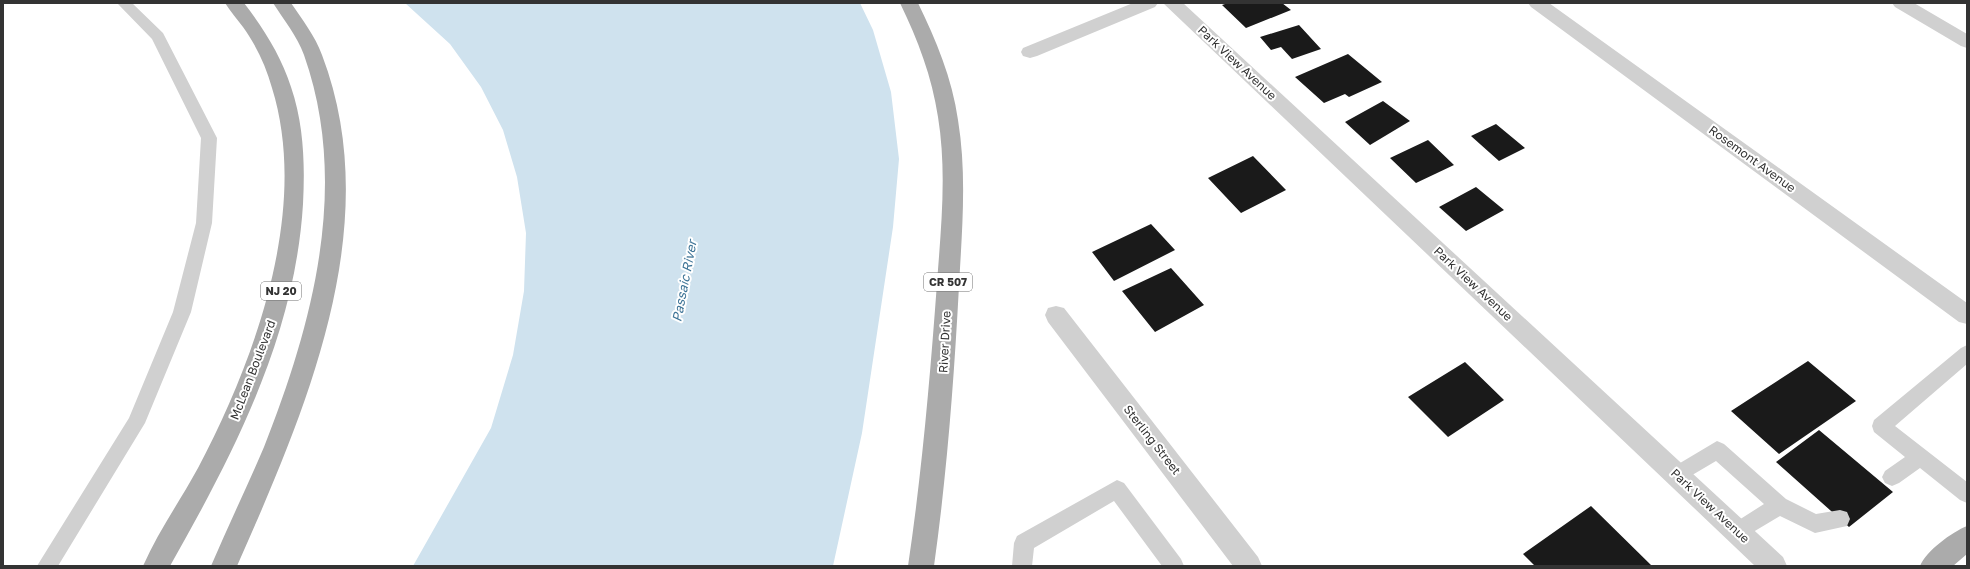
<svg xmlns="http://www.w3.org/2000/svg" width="1970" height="569" viewBox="0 0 1970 569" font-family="'Golos Text',sans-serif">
	<rect width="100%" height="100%" fill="#fff"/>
	<!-- water -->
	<path fill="#cfe2ee" d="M405,3H860L873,30L891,92L899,159L893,227L862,433L833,566H413L491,428L513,355L524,291L526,233L517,177L503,130L481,87L450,44Z"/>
	<!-- building -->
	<path fill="#1a1a1a" d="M1228,3H1282L1291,10L1246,28L1222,5Z
		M1299,25L1321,49L1292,59L1281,47L1271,50L1260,37Z
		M1348,54L1382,82L1349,97L1345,94L1324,103L1295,77Z
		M1383,101L1410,121L1370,145L1345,122Z
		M1496,124L1525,148L1499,161L1471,136Z
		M1428,140L1454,165L1416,183L1390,158Z
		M1253,156L1286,190L1241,213L1208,178Z
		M1476,187L1504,210L1466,231L1439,207Z
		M1151,224L1175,250L1114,281L1092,252Z
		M1171,268L1204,305L1155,332L1122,291Z
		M1808,361L1856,401L1779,454L1731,411Z
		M1465,362L1504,400L1448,437L1408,397Z
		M1819,430L1893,492L1849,527L1776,462Z
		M1591,506L1652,566H1535L1523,554Z"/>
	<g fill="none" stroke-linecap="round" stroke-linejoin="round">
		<!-- service -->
		<path fill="#d0d0d0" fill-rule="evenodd" d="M117,3H132L163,33L217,138L212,223L191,312L145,423L58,566H37L129,418L173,312L196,223L201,138L152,39Z
			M1967,345V364L1895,426L1967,482V503L1960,500L1920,468L1899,483L1892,486L1885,483L1882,477L1885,471L1905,457L1874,432L1872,426L1874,420L1961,348Z
			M1717,441L1724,444L1786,499L1816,514L1840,510L1847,512L1850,519L1847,526L1815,533L1780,516L1738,541L1731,539L1728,532L1731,525L1764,504L1716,461L1677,484L1670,481L1667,475L1670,469Z
			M1117,480L1124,483L1181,559L1184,566H1162L1114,501L1034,548L1032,566H1012L1014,543L1017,536Z"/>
		<!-- minor -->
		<path fill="#d0d0d0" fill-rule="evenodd" d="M1133,3H1158L1155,7L1037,56L1030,58L1023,56L1021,52L1023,48Z
			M1163,3H1183L1783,557L1787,566H1755Z
			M1528,3H1549L1967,303V324L1959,322L1531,7Z
			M1892,3H1914L1967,34V48L1961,46L1895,7Z
			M1056,306L1064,308L1258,557L1262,566H1233L1048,322L1045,315L1048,308Z"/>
		<!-- primary -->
		<path fill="#ababab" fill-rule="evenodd" d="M225,3H244C264,29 281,56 291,87C304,125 305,165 303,204C295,336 234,453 170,566H143C158,532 180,501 198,468C255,360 310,210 272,88C266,66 256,45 243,27C237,19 231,12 225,3Z
			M273,3H291C302,19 315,36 322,55C387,225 306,410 237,566H211C228,526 247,487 264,447C313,323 350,185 304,55C297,36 284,20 273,3Z
			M900,3H918C936,40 952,78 958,120C967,175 962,230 959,286C954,380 947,473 934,566H908C922,472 930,378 937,283C941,228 947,172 938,117C932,77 918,40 900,3Z
			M1967,526V554L1953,566H1920C1926,551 1952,532 1967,526Z"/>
	</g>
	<g text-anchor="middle" stroke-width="4" stroke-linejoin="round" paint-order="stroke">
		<!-- shield labels -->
		<g fill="#fff" stroke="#707070" stroke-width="1">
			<rect x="924" y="273" width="48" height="18" rx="3"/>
			<rect x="261" y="282" width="40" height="18" rx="3"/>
		</g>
		<g font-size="11" font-weight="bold" fill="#333">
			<text x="948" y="286">CR 507</text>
			<text x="281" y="295">NJ 20</text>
		</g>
		<!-- street labels -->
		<g font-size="12" fill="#333" stroke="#fff">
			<text transform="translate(1237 63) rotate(43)" y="4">Park View Avenue</text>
			<text transform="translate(1752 159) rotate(36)" y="4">Rosemont Avenue</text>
			<text transform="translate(1473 284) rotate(43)" y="4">Park View Avenue</text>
			<text transform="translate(945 342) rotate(-87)" y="4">River Drive</text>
			<text transform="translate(253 370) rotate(-69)" y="4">McLean Boulevard</text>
			<text transform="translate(1152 440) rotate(52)" y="4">Sterling Street</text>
			<text transform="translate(1710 506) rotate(43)" y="4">Park View Avenue</text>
		</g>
		<!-- water labels -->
		<g font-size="13" font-style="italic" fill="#3f7597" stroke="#fff">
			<text transform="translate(684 281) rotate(-79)" y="5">Passaic River</text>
		</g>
	</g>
	<!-- border -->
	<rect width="1970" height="569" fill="none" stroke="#333333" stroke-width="8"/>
</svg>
